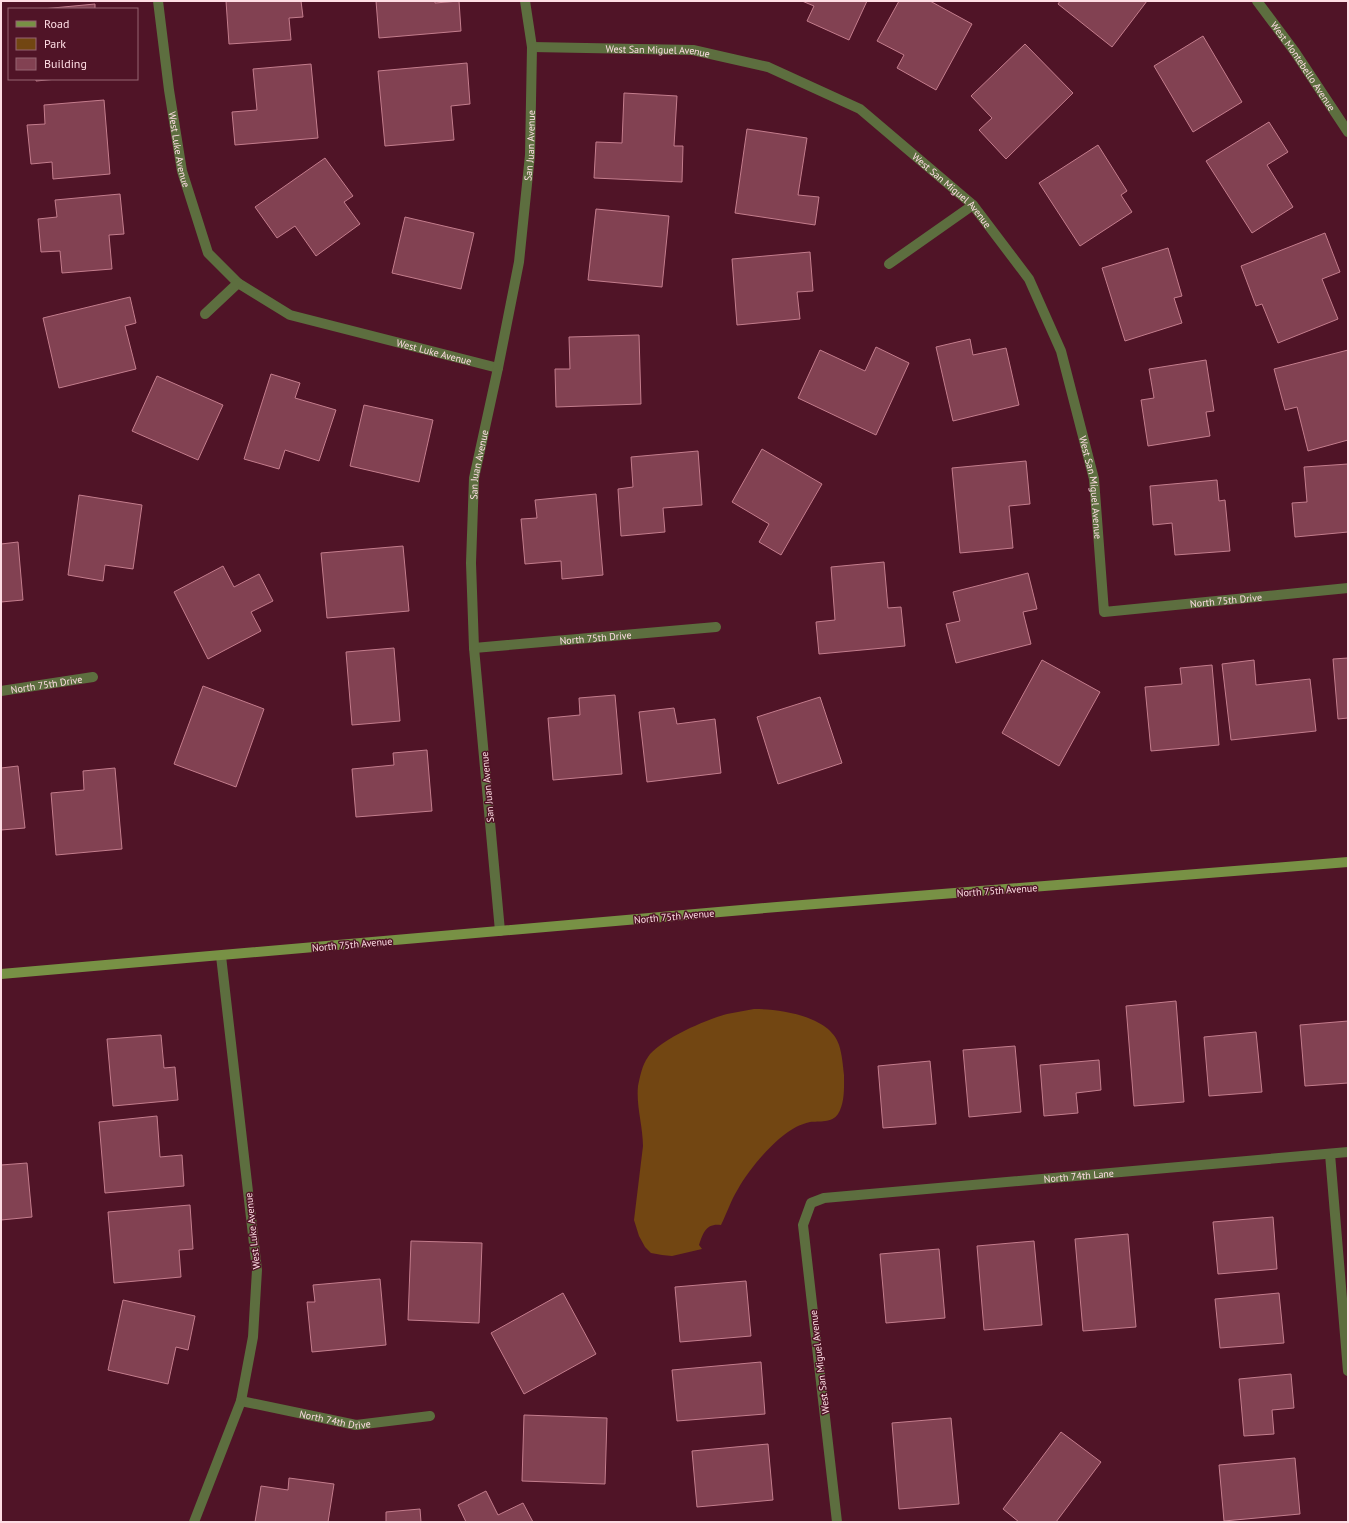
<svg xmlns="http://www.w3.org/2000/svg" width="1349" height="1523" viewBox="0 0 1349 1523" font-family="'PT Sans',sans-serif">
	<rect width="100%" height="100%" fill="#501427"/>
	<!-- green -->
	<path fill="#724612" d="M754,1009C780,1009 830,1016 839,1045C842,1054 843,1066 844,1075C844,1087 845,1103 838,1114C832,1123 819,1121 810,1122C805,1123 800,1125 796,1127C775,1138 749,1169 738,1189C731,1200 727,1213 721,1225C706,1223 703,1233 699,1245L702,1249L672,1256L662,1255L651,1253L645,1247L639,1236L634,1220L643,1146C643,1126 636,1106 638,1086C640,1077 642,1065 648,1057C659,1040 707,1019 727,1014C736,1012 745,1011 754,1009Z"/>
	<!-- building -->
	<path fill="#824152" stroke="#c47d8d" d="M226,1H301L303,17L289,18L291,40L229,44Z
		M376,1H435V3L459,1L461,31L379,38Z
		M802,1H867L849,40L807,21L814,6Z
		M899,1H930L972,24L936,90L897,68L904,55L877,41Z
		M1060,1H1147L1112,47L1058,4Z
		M95,4V9H42Z
		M1203,36L1242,102L1193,132L1154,66Z
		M1025,44L1073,93L1006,159L979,130L992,118L971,96Z
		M467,63L470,104L451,106L454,140L385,146L378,71Z
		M311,64L318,138L235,145L232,112L257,110L253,69Z
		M36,79H57L36,81Z
		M624,93L677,96L674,146H683L682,182L594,178L596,142L622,143Z
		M104,100L110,174L53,179L52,162L31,164L27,125L45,124L44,105Z
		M1269,122L1288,152L1267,165L1293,207L1252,233L1206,161Z
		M747,129L807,138L798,195L819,197L815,225L735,213Z
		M1098,145L1127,191L1121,195L1132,212L1080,246L1039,183Z
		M325,158L353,196L344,202L360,224L316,256L295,226L277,238L255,207Z
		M120,194L124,234L109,235L112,269L62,273L60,251L41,252L38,219L57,217L55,200Z
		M596,209L669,216L662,287L588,280Z
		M405,217L474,233L461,289L392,273Z
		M1325,233L1340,272L1322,279L1338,319L1278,343L1262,304L1256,306L1241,266Z
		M1168,248L1182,296L1174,298L1182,323L1125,341L1102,268Z
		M810,252L813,291L797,292L800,319L737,325L732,259Z
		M130,297L136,323L125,326L136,369L59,388L43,318Z
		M639,335L641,404L556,407L555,369H570L569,337Z
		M970,339L973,355L1006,348L1019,405L953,421L936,347Z
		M876,347L909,363L876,435L798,398L820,350L865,371Z
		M1348,350V440L1308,451L1297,407L1285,410L1274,369Z
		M1206,360L1214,411L1206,412L1210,436L1148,446L1141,400L1154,398L1149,369Z
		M271,374L300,383L295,398L336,410L319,461L285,450L279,469L244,459Z
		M157,376L223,405L198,460L132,431Z
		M364,405L433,420L419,482L350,466Z
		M762,449L822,484L781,555L759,542L769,524L732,502Z
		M698,451L702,505L663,508L665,532L621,536L618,489L633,487L631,457Z
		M1026,461L1030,504L1009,506L1013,548L960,553L952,468Z
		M1348,464V532L1295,537L1292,503L1307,502L1304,467Z
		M1217,480L1219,501L1225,500L1230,551L1175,555L1172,523L1153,525L1150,486Z
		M596,494L603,575L562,579L561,561L525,564L521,519L537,518L535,500Z
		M79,495L142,505L133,569L105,565L103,581L68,575Z
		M18,542L23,600L1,602V544Z
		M403,546L409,611L327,618L321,553Z
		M884,562L888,608L901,607L905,646L819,654L816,622L835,620L831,567Z
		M223,566L234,587L259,574L273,601L251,612L261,631L208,659L174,592Z
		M1028,573L1037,609L1023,612L1031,644L956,663L946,624L960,621L953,592Z
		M394,648L400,721L352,725L346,652Z
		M1348,658V718L1338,719L1333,659Z
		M1042,660L1100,692L1059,766L1002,733Z
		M1254,660L1256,685L1310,679L1316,731L1231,740L1222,664Z
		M1212,665L1219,745L1151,751L1145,687L1182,684L1180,668Z
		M203,686L264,709L236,787L174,764Z
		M615,695L622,774L553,780L548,718L580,715L579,698Z
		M820,697L842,763L778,784L757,717Z
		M674,708L677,724L715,719L721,773L647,782L639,712Z
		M427,750L432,811L356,817L352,769L394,765L393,753Z
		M18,766L25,828L1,830V768Z
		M115,768L122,849L56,855L51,793L84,790L83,771Z
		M1176,1001L1184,1102L1134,1106L1126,1006Z
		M1348,1021V1083L1305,1086L1300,1025Z
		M1256,1032L1262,1092L1209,1096L1204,1037Z
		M161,1035L164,1068L175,1067L178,1100L113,1106L107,1039Z
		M1015,1046L1021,1112L969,1117L963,1050Z
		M1099,1060L1101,1090L1076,1093L1078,1113L1044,1116L1040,1065Z
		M930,1061L936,1124L883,1128L878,1066Z
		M157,1116L160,1157L182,1155L184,1186L105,1193L99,1122Z
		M27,1163L32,1217L1,1220V1165Z
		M190,1205L193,1249L179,1250L181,1277L114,1283L108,1212Z
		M1273,1217L1277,1269L1218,1274L1213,1222Z
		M1128,1234L1136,1327L1083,1331L1075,1239Z
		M411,1241L482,1243L479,1323L408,1320Z
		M1034,1241L1042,1325L984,1330L977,1246Z
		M939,1249L945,1318L886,1323L880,1254Z
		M380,1279L386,1345L312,1352L307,1302H315L313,1285Z
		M746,1281L751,1336L680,1342L675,1287Z
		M563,1293L596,1354L524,1394L491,1333Z
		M1279,1293L1284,1343L1220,1348L1215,1299Z
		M123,1300L195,1316L188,1350L176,1347L168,1384L108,1370Z
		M761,1362L765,1414L677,1421L672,1370Z
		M1291,1374L1294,1408L1272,1410L1274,1434L1244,1436L1239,1379Z
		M524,1415L607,1418L605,1484L522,1481Z
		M951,1418L959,1504L899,1509L892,1423Z
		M1061,1432L1101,1462L1056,1522H1019L1003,1509Z
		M768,1444L773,1500L697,1507L692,1451Z
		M1295,1458L1300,1514L1224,1521L1219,1465Z
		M289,1478L334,1484L328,1522H255L261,1486L288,1490Z
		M486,1491L498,1515L523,1503L533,1522H466L458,1505Z
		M420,1509L421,1522H386V1512Z"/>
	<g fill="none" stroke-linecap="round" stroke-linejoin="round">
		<!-- minor -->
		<g stroke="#5d6e3f" stroke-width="10">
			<path id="s1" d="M158,1L169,90L182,171L208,253L238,283L290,315L498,368"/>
			<path id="s2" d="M1257,1L1295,52L1348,132"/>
			<path id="s3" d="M532,47L693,50L768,67L860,109L973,205L1029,279L1061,351L1094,479L1104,612L1348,588"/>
			<path d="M889,264L973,205"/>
			<path d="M205,314L238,283"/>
			<path id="s4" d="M474,648L716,627"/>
			<path id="s5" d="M1,691L93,677"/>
			<path id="s6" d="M500,931L474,648L471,563L474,478L498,368L519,262L530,155L532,47L525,1"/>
			<path d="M1330,1154L1348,1371"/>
			<path id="s7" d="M241,1401L356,1425L430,1416"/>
			<path d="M194,1522L241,1401L253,1337L257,1270L221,956"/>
			<path id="s8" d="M837,1522L803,1225L811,1203L824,1198L1348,1152"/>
		</g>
		<!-- secondary -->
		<path stroke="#789145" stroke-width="10" d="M1,974L777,907L1348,862"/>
	</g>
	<g text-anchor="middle" stroke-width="3" stroke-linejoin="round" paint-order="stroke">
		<!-- street labels -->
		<g font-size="10" fill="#fedde4" stroke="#501427">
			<text dy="4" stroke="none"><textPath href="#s3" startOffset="126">West San Miguel Avenue</textPath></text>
			<text dy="4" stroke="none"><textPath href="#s2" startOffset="80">West Montebello Avenue</textPath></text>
			<text dy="4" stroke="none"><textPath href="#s6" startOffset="792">San Juan Avenue</textPath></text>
			<text dy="4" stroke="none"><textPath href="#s1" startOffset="150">West Luke Avenue</textPath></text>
			<text dy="4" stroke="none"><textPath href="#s3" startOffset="462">West San Miguel Avenue</textPath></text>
			<text dy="4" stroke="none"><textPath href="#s1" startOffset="510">West Luke Avenue</textPath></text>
			<text dy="4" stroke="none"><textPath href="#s6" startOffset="468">San Juan Avenue</textPath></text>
			<text dy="4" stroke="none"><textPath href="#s3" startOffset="799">West San Miguel Avenue</textPath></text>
			<text dy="4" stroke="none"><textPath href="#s3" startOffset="1047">North 75th Drive</textPath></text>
			<text dy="4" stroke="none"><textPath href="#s4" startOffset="122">North 75th Drive</textPath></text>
			<text dy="4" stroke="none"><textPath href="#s5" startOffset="46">North 75th Drive</textPath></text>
			<text transform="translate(487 787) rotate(-95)" y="4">San Juan Avenue</text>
			<text transform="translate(997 890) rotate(-4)" y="4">North 75th Avenue</text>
			<text transform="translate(674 916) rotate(-5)" y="4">North 75th Avenue</text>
			<text transform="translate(352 944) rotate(-5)" y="4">North 75th Avenue</text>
			<text dy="4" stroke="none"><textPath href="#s8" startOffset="592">North 74th Lane</textPath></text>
			<text transform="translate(252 1231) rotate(-96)" y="4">West Luke Avenue</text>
			<text transform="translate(819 1362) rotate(-97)" y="4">West San Miguel Avenue</text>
			<text dy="4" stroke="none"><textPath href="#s7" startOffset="96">North 74th Drive</textPath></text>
		</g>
	</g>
	<!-- border -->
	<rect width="1349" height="1523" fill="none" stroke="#fedde4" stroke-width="4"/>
	<!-- legend -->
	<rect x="8" y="8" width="130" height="72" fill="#501427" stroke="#966473"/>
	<rect x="16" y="21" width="20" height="6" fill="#789145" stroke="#966473"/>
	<text x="44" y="28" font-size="12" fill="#fedde4">Road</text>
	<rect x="16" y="38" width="20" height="12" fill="#724612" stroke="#966473"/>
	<text x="44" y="48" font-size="12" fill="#fedde4">Park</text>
	<rect x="16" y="58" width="20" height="12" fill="#824152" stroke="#966473"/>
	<text x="44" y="68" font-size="12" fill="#fedde4">Building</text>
</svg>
